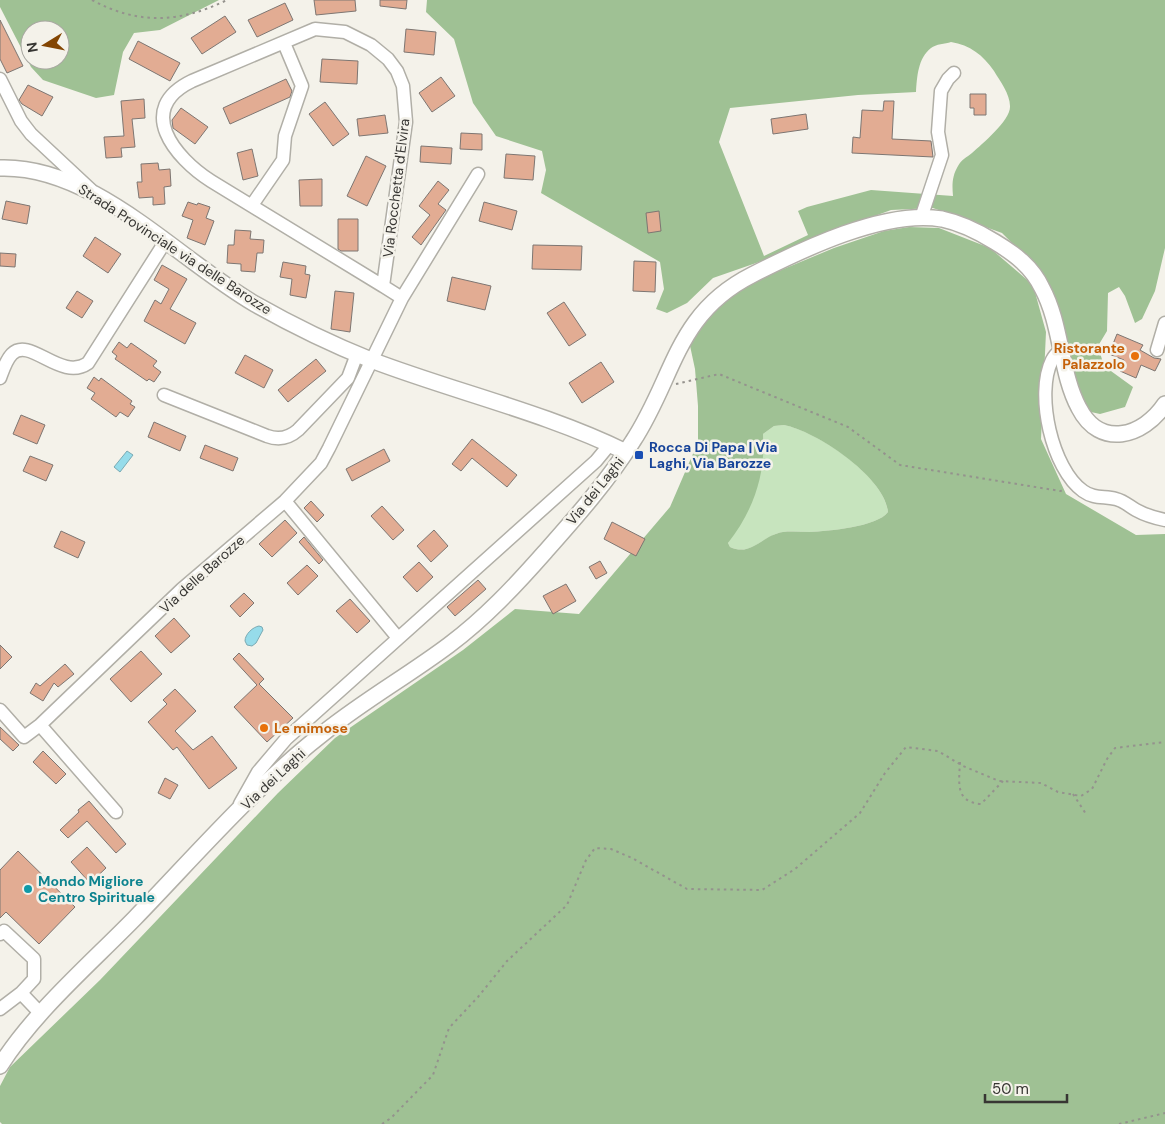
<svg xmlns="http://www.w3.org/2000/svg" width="1165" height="1124" viewBox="0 0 1165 1124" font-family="'DM Sans',sans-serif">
	<rect width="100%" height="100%" fill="#f4f2ea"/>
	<!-- green -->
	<path fill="#c7e4be" d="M784,425C817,431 885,477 888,512C877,527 828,531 810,532C801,532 792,531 783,532C762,535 753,557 730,547L728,543L732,535L764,451L763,434L774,426Z"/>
	<!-- forest -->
	<path fill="#9fc194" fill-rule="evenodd" d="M0,0H219L160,30L134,33L123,52L114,95L96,98L43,80L31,67L0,7ZM30,30H60V60H30Z
		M427,0H1165V248L1155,291L1142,319L1135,323L1125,296L1119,287L1108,293L1107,331L1098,346L1104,366L1133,387L1125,407L1100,414L1091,412L1080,396L1057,301L1031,262L1002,233L933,208L891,210L845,227L779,255L713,278L687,303L667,313L656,309L664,289L660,262L541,193L546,170L542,151L496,136L473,103L454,39L426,12ZM951,42C970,45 983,55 994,71C1000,81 1010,94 1010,106C1011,120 982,144 972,153C967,157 961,160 958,166C952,176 952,185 953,196L871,190L807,207L798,211L808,235L764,256L719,142L730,108L858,95L916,92C917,77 918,58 931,48C936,44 945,44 951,42Z
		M909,227L939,228L990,248L1033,285L1046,332L1041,439L1066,494L1136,535L1165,534V1124H2L0,1122V1086L10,1067L100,980L278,793L335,738L463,650L515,609L579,614L670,507L698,442V406L695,369L689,341L715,307L745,285L834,248L884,231ZM784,425C816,431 885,477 888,512C877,527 828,531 810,532C801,532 792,531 783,532C762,535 752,557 730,547L728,543C753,511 766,475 763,434L774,426Z"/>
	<!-- water -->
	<path fill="#96dcea" stroke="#7aaab3" d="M127,451L133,455L120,472L114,467Z
		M259,626L262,627L263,630L256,643L252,646L247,645L245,641C245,634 253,627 259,626Z"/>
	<!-- building -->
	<path fill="#e2ac93" stroke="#7d7672" d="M314,0H355L356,11L316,15Z
		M380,0H407L406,9L380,6Z
		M285,3L293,20L257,37L248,20Z
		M225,16L236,32L202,54L191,38Z
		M0,20L23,66L7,73L0,59Z
		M406,29L436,32L434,55L404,52Z
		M138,41L180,63L170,81L129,59Z
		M322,59L358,61L357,84L320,82Z
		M441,77L455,96L432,112L419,93Z
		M286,79L292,91L290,97L230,124L223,108Z
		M28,85L53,97L42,116L22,104L19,100Z
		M970,94H986V115H974V108H970Z
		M144,99L145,118L132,119L135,147L121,148L122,157L106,158L104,137L124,136L121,101Z
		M884,101H894L892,139L931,141L933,157L852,153L853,137L860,138L862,110L883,111Z
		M325,102L349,134L333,146L309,114Z
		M181,108L208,127L195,144L173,128L172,120Z
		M806,114L808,129L773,134L771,119Z
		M385,115L388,133L359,136L357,119Z
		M461,133L482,134V150L460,149Z
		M421,146L452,148L451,164L420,162Z
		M252,149L258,176L243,180L237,153Z
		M506,154L535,156L533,180L504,178Z
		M366,156L386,166L367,206L347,196Z
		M158,163L159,170L170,169L171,186L164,187L165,204L153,205V197L139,198L137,182H142L141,164Z
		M322,179V206H300L299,180Z
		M438,181L449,190L438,204L446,210L421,245L412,237L430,215L419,206Z
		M6,201L30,206L27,224L2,219Z
		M188,202L197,205L198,203L210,207L206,218L214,221L205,245L187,238L193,220L182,216Z
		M484,202L517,211L512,230L479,221Z
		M659,211L661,231L648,233L646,213Z
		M338,219H358V251H341L338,249Z
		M235,230L251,231L250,239L264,240L263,253H257L255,272L241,271V264L227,263L228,245H234Z
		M95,237L121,254L108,273L83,256Z
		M533,245L582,246L581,270L532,269Z
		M0,253L16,254L15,267L0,266Z
		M634,261L656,262L655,292L633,291Z
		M283,262L306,266L305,274L310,275L306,298L290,295L292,279L280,277Z
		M162,265L187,279L170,309L196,323L185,344L144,321L155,300L161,304L169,289L154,280Z
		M452,277L491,286L485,310L447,301Z
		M77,291L93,301L82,318L66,308Z
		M335,291L354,293L350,332L331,329Z
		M564,302L586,335L569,346L547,313Z
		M1117,334L1143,345L1140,350L1154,358L1161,359L1155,371L1141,365L1136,378L1120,371L1124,360L1109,354Z
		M119,342L127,348L131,343L157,361L153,366L161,372L154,382L149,379L147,381L115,359L117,356L112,352Z
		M245,355L273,370L264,388L235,373Z
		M316,359L326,371L288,402L278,390Z
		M601,362L614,382L582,403L569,383Z
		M94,377L99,381L101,378L132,401L130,404L135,407L128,417L120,412L116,417L91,399L95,393L87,388Z
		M21,415L45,425L37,444L13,434Z
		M154,422L186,436L180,451L148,437Z
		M472,439L517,475L507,487L472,458L461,471L452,464Z
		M205,445L238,458L233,471L200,458Z
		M384,449L390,461L352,481L346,469Z
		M30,456L53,465L46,481L23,471Z
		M311,501L324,515L317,522L304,508Z
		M382,506L404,530L393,540L371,516Z
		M285,520L297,533L272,557L259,544Z
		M612,522L645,539L636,556L604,539Z
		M434,530L448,546L431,562L417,546Z
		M61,531L85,542L78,558L54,547Z
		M304,537L323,560L319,564L299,542Z
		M600,561L607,573L596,579L589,567Z
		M419,562L433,577L417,592L403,577Z
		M307,565L318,576L298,595L287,583Z
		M478,580L486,589L455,616L447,607Z
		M566,584L576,601L553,614L543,596Z
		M244,593L254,603L240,617L230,606Z
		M350,599L370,621L357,633L336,611Z
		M174,618L190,636L171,653L155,636Z
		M0,645L12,657L0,669Z
		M141,651L162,674L131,702L110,679Z
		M239,653L264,679L259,684L293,718L267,742L234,707L257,685L233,659Z
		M65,664L74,674L58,687L54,683L43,701L30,693L36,683L40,686Z
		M175,689L196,711L175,731L193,750L212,736L237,768L209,789L177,747L173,750L148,722L167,704L163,700Z
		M0,727L19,745L13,751L0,739Z
		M43,751L66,774L56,784L33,762Z
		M165,778L178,785L170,799L158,793Z
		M89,801L126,844L116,853L87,821L68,838L60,830L79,812L78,810Z
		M87,847L106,868L90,883L71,862Z
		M18,851L75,907L39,944L6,912L0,918V870Z"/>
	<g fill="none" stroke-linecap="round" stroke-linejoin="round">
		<!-- minor casing -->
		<g stroke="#b1afa7" stroke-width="15">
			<path id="minor" d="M0,79L21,121L31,134L91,190
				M252,205L283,160L285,136L302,86L284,43
				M921,218L942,155L938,132L941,91L948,79L954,73
				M402,298L478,174
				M1062,349C1058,352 1054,356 1052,360C1035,394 1052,469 1083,491C1094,499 1104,496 1116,499C1124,501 1129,506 1136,510C1145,515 1155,518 1165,520
				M1157,350L1165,323
				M0,378C3,370 6,360 12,354C30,336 61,382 88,363L165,242
				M164,395L267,436C278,440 289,438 298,430L348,378L357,354
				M285,501L398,638
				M0,710L24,737L40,725L182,589L285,501L321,463L329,448L402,298L383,286L406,122L403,86L397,71L388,59L371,45L345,32L315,29L192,81C134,109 175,158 211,181L383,286
				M40,725L116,812
				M240,804L258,772L286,739L596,461L610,444
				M0,934L4,931L34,959V979L21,993L0,1009
				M21,993L41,1014"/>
		</g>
		<!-- major casing -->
		<g stroke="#b1afa7" stroke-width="18">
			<path id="major" d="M0,168C94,165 177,259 255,304C292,325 331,344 371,360C455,392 544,412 626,452
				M0,1066C34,1012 90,964 135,918C196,855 256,785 326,731C365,700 409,675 449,645C485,618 515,586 545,552C576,517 608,481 633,441C675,377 675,314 752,275C801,250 885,209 942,219C961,223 979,232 995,242C1015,254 1032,267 1042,288C1062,325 1060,373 1079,408C1100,449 1143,437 1165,404"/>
		</g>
		<!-- path -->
		<path stroke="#94928d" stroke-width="2" stroke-dasharray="2.5 4" stroke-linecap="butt" d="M92,0C138,25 180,23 227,0
			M676,384L719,374L848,427L900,465L1060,491L1065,490
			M960,762C959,783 955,802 981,804L1003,781
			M1073,794L1086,814
			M382,1124L391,1118L433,1075L449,1028L478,997L507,961L567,905L586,860L595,848L611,849L632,858L687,889L762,890L795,869L860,813L885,773L906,747L938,751L963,766L999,781L1041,783L1058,792L1081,796L1092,789L1107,759L1115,748L1165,742
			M1119,1124L1165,1113"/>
		<!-- minor -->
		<use href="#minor" stroke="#fff" stroke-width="12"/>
		<!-- major -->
		<use href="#major" stroke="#fff" stroke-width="15"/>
	</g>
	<!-- markers -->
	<g fill="#e8710a" stroke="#f4f2ea" stroke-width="2">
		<circle cx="1135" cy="356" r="5"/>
		<circle cx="264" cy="728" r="5"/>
	</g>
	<rect fill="#1a4fb4" stroke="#f4f2ea" stroke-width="2" x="634" y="450" width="10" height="10" rx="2.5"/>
	<circle fill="#0f9aa8" stroke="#f4f2ea" stroke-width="2" cx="28" cy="889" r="5"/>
	<g text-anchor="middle" stroke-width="5" stroke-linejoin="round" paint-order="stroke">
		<!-- street labels -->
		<g font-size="14" fill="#373633" stroke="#f4f2ea">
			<text transform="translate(396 188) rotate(-83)" y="5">Via Rocchetta d'Elvira</text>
			<text transform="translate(175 249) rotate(33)" y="5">Strada Provinciale via delle Barozze</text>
			<text transform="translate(595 491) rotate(-51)" y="5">Via dei Laghi</text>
			<text transform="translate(202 574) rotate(-42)" y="5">Via delle Barozze</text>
			<text transform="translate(273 779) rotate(-43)" y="5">Via dei Laghi</text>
		</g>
		<!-- food labels -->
		<g font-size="14" font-weight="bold" fill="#c56008" stroke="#f4f2ea" text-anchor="end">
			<text x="1125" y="353">Ristorante<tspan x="1125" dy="16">Palazzolo</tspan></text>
			<text x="274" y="733" text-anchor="start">Le mimose</text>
		</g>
		<!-- transit labels -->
		<g font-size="14" font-weight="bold" fill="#164399" stroke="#f4f2ea" text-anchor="start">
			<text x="649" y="452">Rocca Di Papa | Via<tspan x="649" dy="16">Laghi, Via Barozze</tspan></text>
		</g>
		<!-- culture labels -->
		<g font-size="14" font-weight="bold" fill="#0d838f" stroke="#f4f2ea" text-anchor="start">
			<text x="38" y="886">Mondo Migliore<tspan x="38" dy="16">Centro Spirituale</tspan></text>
		</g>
	</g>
	<!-- north arrow -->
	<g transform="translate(45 45) rotate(260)"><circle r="24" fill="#f4f2ea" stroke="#a8a7a1"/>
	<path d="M0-4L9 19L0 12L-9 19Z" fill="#834502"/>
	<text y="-8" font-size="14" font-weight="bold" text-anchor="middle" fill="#373633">N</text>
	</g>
	<!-- scale -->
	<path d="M985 1094v8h82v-8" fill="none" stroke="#373633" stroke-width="2.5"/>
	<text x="992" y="1094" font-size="15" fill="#373633" stroke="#f4f2ea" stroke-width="4" paint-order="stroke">50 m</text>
</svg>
